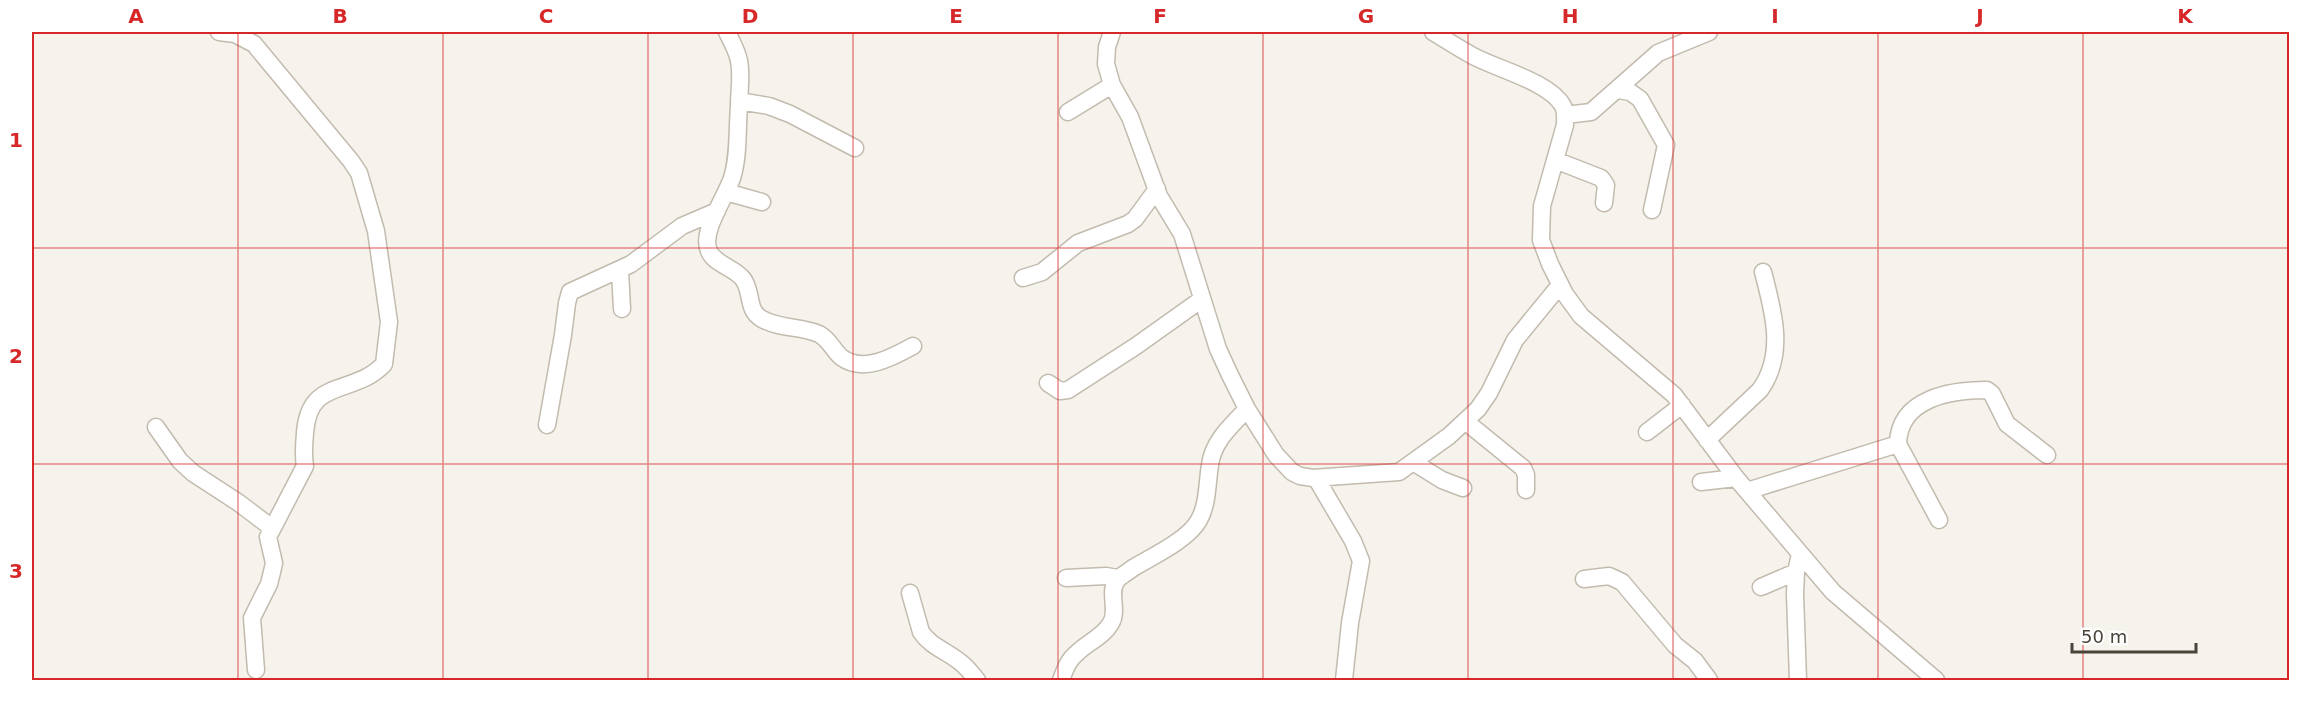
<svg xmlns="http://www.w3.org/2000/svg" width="2321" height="712" viewBox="0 0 2321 712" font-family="'DejaVu Sans',sans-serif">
	<rect width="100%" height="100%" fill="#f6f3ec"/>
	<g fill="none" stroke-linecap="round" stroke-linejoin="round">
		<!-- minor casing -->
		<g stroke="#c2bbae" stroke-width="19">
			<path id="minor" d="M219,32L235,34L254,44L351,161L359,173L376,231L389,322L384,364C353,397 309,376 305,433C304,444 303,455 305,466L268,537L274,563L272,572L269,584L252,618L256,670
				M727,32C731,41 737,50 739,61C742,76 739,91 739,106C737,130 739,156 732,178C726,197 700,232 709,251C715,265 734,267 743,279C753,292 746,310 762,319C780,329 801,326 819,334C829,339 833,350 841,357C863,374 893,357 913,346
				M1112,32L1107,47L1106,64L1112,85L1130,117L1159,196L1182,234L1218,349L1230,375L1247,409L1276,455L1292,472L1300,476L1313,478L1399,472L1449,436L1478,409L1489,393L1515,340L1560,285
				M1433,32C1446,40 1460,49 1473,56C1497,69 1550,82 1563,106C1566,112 1565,119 1565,125L1542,206L1541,240L1550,264L1565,294L1581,316L1674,395L1736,478L1833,592L1936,680
				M1618,90L1630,92L1640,99L1666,145L1652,210
				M739,101L769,106L790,114L855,148
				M1068,112L1112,85
				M1565,115L1591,112L1658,53L1709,32
				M1555,160L1601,178L1606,185L1604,203
				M726,192L762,202
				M620,270L622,309
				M1023,278L1042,272L1078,243L1128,224L1135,219L1157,189
				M1048,383L1060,391L1068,390L1136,346L1202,299
				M1465,421L1523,468L1526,475V490
				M547,425L563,335L567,303L570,292L631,264L682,226L717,211
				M156,427L180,461L193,473L239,503L272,528
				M1647,432L1682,405
				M1707,440L1760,390C1786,354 1773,310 1763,272
				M1898,444L1939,520
				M1413,462L1442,480L1463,488
				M1316,478L1353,541L1361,561L1350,623L1344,680
				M1701,482L1736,478
				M1747,491L1898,444C1899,398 1951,390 1987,390L1992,394L2007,424L2047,455
				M1066,578L1106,576L1118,578
				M1584,579L1609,576L1622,582L1675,645L1695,661L1709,680
				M1761,587L1796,572
				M910,593L921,632C931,647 947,651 960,662C967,667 972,674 977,680
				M1061,680C1065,670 1068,660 1077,653C1088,642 1103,637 1111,623C1119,610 1107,590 1118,579C1122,575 1128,572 1133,568C1153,556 1188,540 1199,520C1208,504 1207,483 1210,465C1213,441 1231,426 1247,409
				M1798,680L1795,594L1796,572L1800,554"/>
		</g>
		<!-- minor -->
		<use href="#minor" stroke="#fff" stroke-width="16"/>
	</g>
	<!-- grid -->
	<path fill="none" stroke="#d62828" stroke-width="1.5" stroke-opacity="0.55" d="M238,32V680M443,32V680M648,32V680M853,32V680M1058,32V680M1263,32V680M1468,32V680M1673,32V680M1878,32V680M2083,32V680M32,248H2290M32,464H2290"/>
	<!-- border -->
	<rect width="2321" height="712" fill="none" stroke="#ffffff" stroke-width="66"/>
	<!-- scale -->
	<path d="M2072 643v9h124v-9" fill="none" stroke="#4b4439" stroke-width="3"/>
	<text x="2081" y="643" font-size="18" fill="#4b4439" stroke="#ffffff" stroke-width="4.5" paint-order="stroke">50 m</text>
	<rect x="33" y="33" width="2255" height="646" fill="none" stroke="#d62828" stroke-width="2"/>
	<g font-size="20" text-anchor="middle" font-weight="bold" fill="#d62828">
		<text x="136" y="23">A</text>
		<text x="340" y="23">B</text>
		<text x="546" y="23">C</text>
		<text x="750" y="23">D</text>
		<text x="956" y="23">E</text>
		<text x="1160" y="23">F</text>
		<text x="1366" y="23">G</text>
		<text x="1570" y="23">H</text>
		<text x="1775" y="23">I</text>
		<text x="1980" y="23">J</text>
		<text x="2185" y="23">K</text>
		<text x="16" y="147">1</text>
		<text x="16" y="363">2</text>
		<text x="16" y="578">3</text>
	</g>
</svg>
